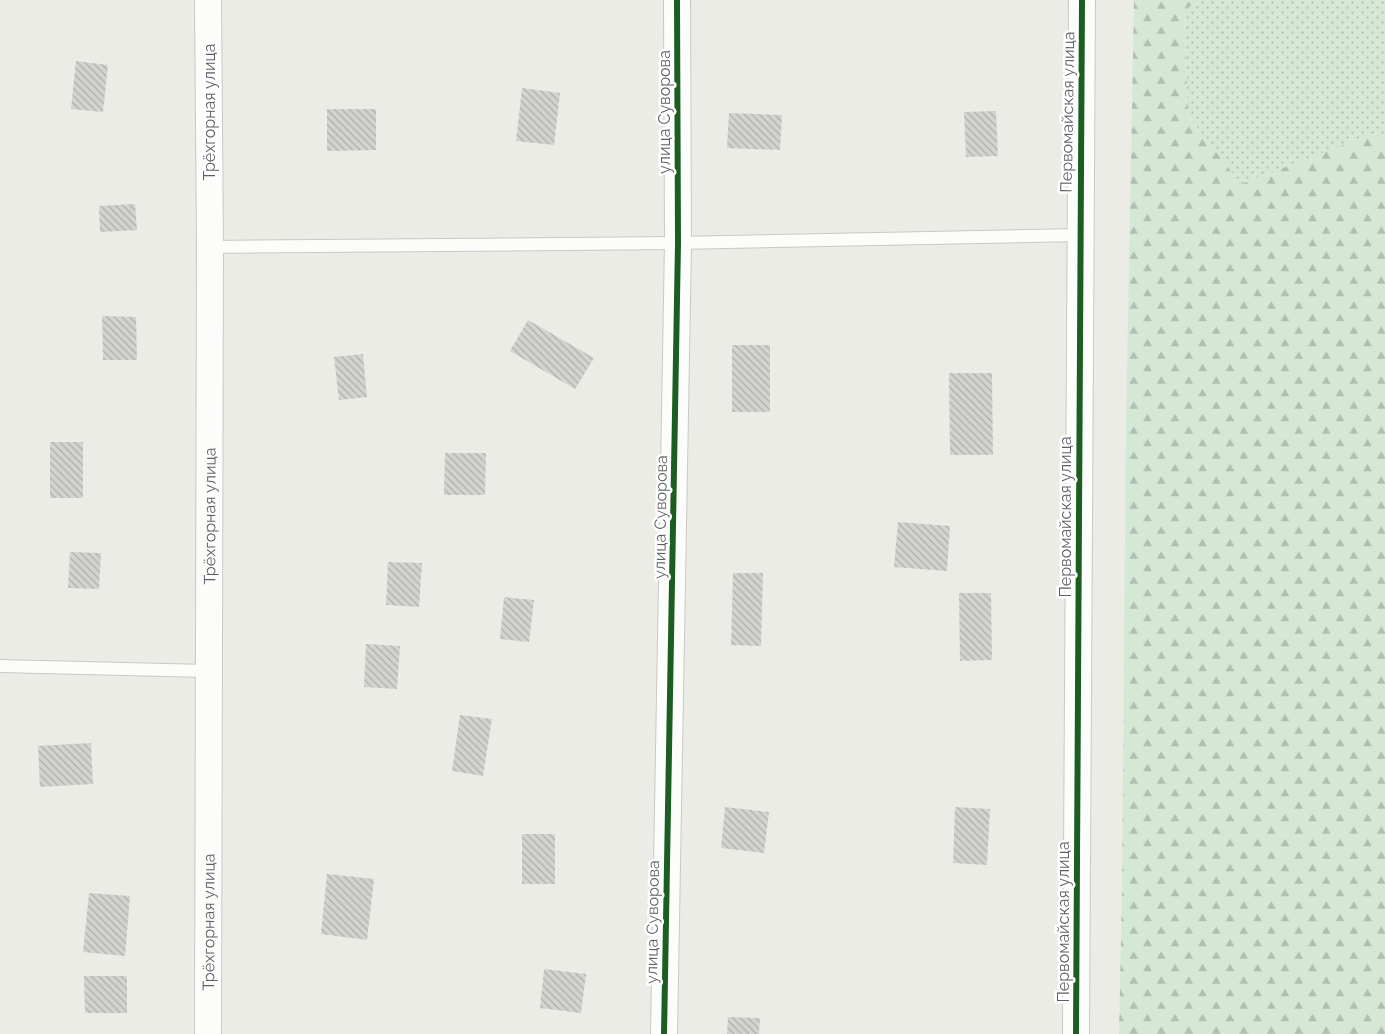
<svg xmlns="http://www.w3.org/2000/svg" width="1385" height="1034" viewBox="0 0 1385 1034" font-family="Raleway,sans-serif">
	<defs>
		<pattern id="grass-dots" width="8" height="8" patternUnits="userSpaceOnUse" patternTransform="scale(1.25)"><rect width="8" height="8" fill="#d5e8d6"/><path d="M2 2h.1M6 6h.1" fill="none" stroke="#b0bfb1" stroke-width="1.8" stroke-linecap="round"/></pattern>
		<pattern id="forest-firs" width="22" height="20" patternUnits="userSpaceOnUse" patternTransform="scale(1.25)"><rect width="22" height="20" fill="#d5e8d6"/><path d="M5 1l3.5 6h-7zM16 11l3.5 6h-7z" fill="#b0bfb1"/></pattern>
		<pattern id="building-back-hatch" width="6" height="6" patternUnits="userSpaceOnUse" patternTransform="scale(1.25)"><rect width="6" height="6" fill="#d3d3d0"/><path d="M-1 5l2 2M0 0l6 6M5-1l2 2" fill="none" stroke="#aeaeac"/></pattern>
	</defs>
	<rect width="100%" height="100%" fill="#ecece6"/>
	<!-- grass -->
	<path fill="url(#grass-dots)" d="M1205,0H1385V134L1369,135L1241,184L1188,116L1184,9Z"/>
	<!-- forest -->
	<path fill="url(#forest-firs)" d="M1134,0H1205L1184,9L1188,116L1241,184L1369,135L1385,134V1034H1119L1122,889L1126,420Z"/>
	<!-- building -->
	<path fill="url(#building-back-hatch)" d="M76,61L108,65L103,112L71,109Z
		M522,88L560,93L554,145L516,141Z
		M327,109H376V150L327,151Z
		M996,111L998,156L966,157L964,112Z
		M729,113L782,115L780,150L727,148Z
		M135,204L137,230L100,232L99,206Z
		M102,316L136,317L137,360H103Z
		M528,320L594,358L575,389L510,351Z
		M732,345H770V412H732Z
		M363,354L367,397L339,400L334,357Z
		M949,373H992L993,455H950Z
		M50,442H83V498H50Z
		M445,453H486L485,495H444Z
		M898,522L950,526L947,571L894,567Z
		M70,552L101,553L99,589L68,588Z
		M388,562L422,563L419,607L386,605Z
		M733,573H763L761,646L731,645Z
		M959,593H991L992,660L960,661Z
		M504,597L534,600L529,642L500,639Z
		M366,644L400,646L397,689L364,687Z
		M460,715L492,719L483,776L452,771Z
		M91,743L93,784L40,787L38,746Z
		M725,807L769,812L764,853L721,848Z
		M955,807L990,809L987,865L953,863Z
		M522,834H555V884H522Z
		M327,874L374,879L367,940L321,934Z
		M89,893L130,896L125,956L83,952Z
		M544,969L586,974L581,1013L540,1008Z
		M84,976H127V1013H85Z
		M728,1017L760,1018L759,1034H727Z"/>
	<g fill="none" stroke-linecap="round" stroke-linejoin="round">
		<!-- service casing -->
		<g stroke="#c8c9c7" stroke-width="14">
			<path id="service" d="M210,247L678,243L1079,235
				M0,666L208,671"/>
		</g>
		<!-- minor casing -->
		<g stroke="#c8c9c7" stroke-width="28">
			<g id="minor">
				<path id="s1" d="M208,1034L210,247L208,0"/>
				<path d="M664,1034L678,243L677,0"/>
				<path d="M1076,1034L1082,0"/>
			</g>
		</g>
		<!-- service -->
		<use href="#service" stroke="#fcfcfb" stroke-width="12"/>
		<!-- minor -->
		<use href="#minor" stroke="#fcfcfb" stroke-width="26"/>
		<!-- cycleway casing -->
		<g stroke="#fff" stroke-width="9">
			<path id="cycleway" d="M664,1034L678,243L677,0
				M1076,1034L1082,0"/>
		</g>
		<!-- cycleway -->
		<use href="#cycleway" stroke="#1b5e20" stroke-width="6"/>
	</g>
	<g text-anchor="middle" stroke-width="5" stroke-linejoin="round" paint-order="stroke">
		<!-- street labels -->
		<g font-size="16" fill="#5c5f64" stroke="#fff">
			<text transform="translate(209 112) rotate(-90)" y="6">Трёхгорная улица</text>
			<text transform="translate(664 112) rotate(-90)" y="6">улица Суворова</text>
			<text transform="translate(1067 112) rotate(-89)" y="6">Первомайская улица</text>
			<text dy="6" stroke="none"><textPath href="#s1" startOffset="518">Трёхгорная улица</textPath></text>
			<text transform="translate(660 517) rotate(-89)" y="6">улица Суворова</text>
			<text transform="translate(1065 517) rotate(-90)" y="6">Первомайская улица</text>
			<text dy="6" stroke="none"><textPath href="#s1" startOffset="112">Трёхгорная улица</textPath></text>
			<text transform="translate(652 922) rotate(-89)" y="6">улица Суворова</text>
			<text transform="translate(1063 922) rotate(-90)" y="6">Первомайская улица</text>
		</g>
	</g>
</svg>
